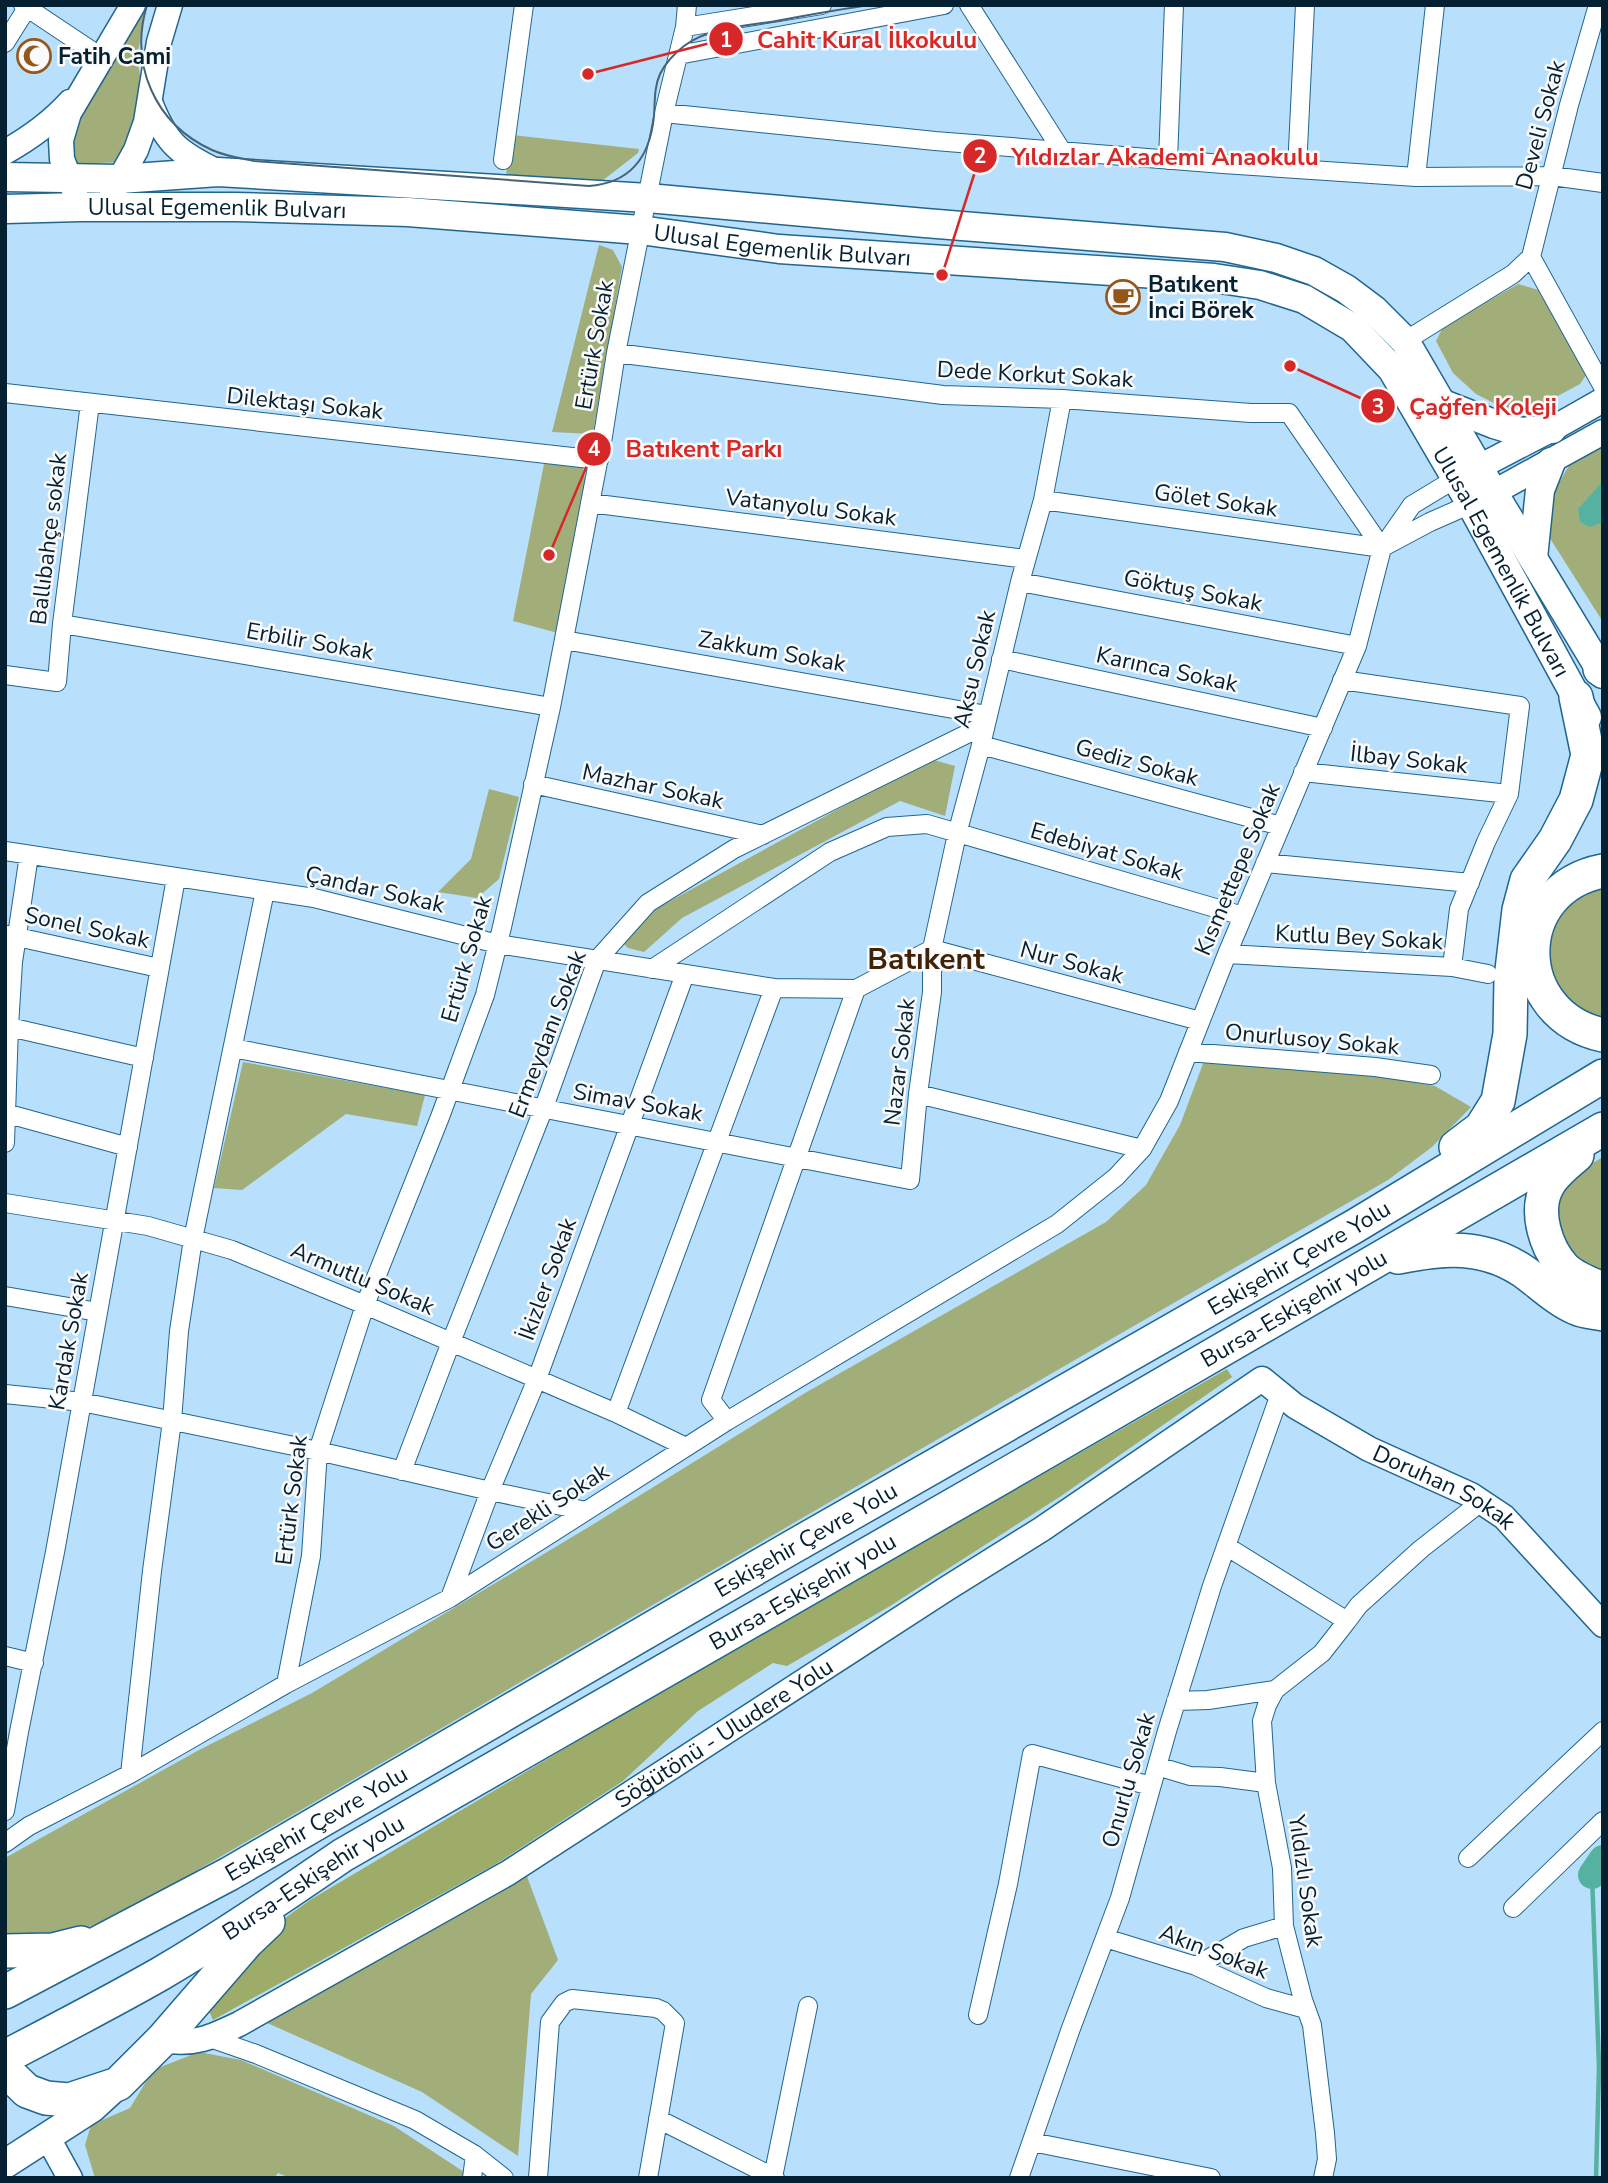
<svg xmlns="http://www.w3.org/2000/svg" width="1608" height="2183" viewBox="0 0 1608 2183" font-family="'Nunito Sans',sans-serif">
	<rect width="100%" height="100%" fill="#b8dffb"/>
	<!-- green -->
	<path fill="#a1ae79" d="M140,5H146L137,58L143,92L124,162L72,164L63,147Z
		M512,135L639,149L638,153L602,181L506,175Z
		M599,245L613,250L622,267L593,434L552,432Z
		M1518,284L1542,291L1586,375L1580,384L1541,405L1508,410L1476,394L1453,373L1436,341L1443,327Z
		M1603,445V622L1546,532L1554,491L1570,464Z
		M545,459L583,466L586,487L558,633L513,621Z
		M930,759L955,766L945,816L900,801L682,918L644,952L628,948L622,942L650,912Z
		M489,789L519,797L499,879L477,898L438,892L471,859Z
		M1603,882V1023L1572,1011L1548,981L1544,942L1564,903Z
		M1204,1061L1375,1076L1435,1086L1471,1107L1432,1147L1388,1180C964,1422 544,1669 122,1914L62,1937L5,1933V1858L199,1750L312,1693L592,1525L805,1393L1106,1222L1146,1185L1180,1125Z
		M243,1062L425,1095L417,1126L346,1114L242,1190L214,1188Z
		M1603,1157V1275L1572,1266L1554,1227L1565,1179Z
		M525,1871L558,1960L531,1994L518,2156L422,2092L265,2022Z
		M199,2052L241,2060L394,2126L464,2172L462,2178H290L278,2173L274,2178H95L85,2145L91,2125L130,2108L153,2070Z"/>
	<!-- forest -->
	<path fill="#9dac69" d="M1227,1369L1232,1377L1061,1496L890,1606L787,1666L773,1663L698,1711L623,1781L496,1864L213,2020L209,2011L274,1926L310,1900L640,1704Z"/>
	<!-- water -->
	<path fill="#55b1a0" d="M1603,481V522L1590,527L1580,522L1578,509Z"/>
	<g fill="none" stroke-linecap="round" stroke-linejoin="round">
		<!-- stream -->
		<path stroke="#55b1a0" stroke-width="4.5" d="M1592,1875L1599,2067L1596,2178"/>
		<!-- river -->
		<path stroke="#55b1a0" stroke-width="28" d="M1592,1875L1603,1859"/>
		<!-- street casing -->
		<g stroke="#21668f" stroke-width="20">
			<path id="street" d="M23,5L101,57
				M969,5L1062,151
				M685,27L822,5
				M5,43L27,8
				M678,55L944,5
				M664,113L935,141L1223,164L1416,177L1552,176L1603,183
				M503,160L524,5
				M1168,160L1174,5
				M1297,169L1305,5
				M1416,177L1435,5
				M1531,257L1569,105L1598,5
				M1531,257L1603,387
				M1405,341L1513,274L1531,257
				M616,353L943,395L1062,399L1251,413H1289L1382,548
				M5,393L599,460
				M1043,500L1382,548
				M590,503L1026,559
				M1385,546L1430,522L1471,504
				M1020,582L1357,646
				M62,624L551,707
				M564,640L987,715
				M1001,659L1323,728
				M5,675L57,682L62,624L90,403
				M1342,680L1520,706L1509,794L1486,842L1459,909L1452,967
				M981,745L1281,826
				M1303,772L1509,794
				M533,784L763,835
				M5,851L314,898L498,944L774,988L856,989L932,949
				M1265,863L1470,883
				M8,935L159,968
				M932,949L1200,1021
				M1227,954L1452,967L1488,974
				M652,969L830,852L887,827L927,824L1243,916
				M5,1026L144,1058
				M233,1048C458,1094 685,1134 910,1180L918,1094L932,992V949L957,834L981,745L1020,582L1043,500L1062,399
				M1188,1052L1375,1067L1431,1075
				M918,1094L1142,1149
				M5,1113L128,1147
				M5,1143L9,1027L13,962L29,855
				M5,1203L148,1226L232,1250L365,1305L616,1413L686,1447
				M5,1296L98,1312
				M5,1394L82,1402L318,1451L490,1491L586,1511
				M616,1413L774,988
				M727,1421L711,1400L856,989
				M402,1471L451,1342L543,1110L597,960L648,903L734,849L985,725
				M1226,1546L1347,1621L1359,1605L1421,1549L1481,1502
				M450,1598L490,1491L537,1379L685,974
				M5,1656L34,1663
				M286,1684L311,1556L318,1451L365,1305L440,1117L485,995L502,927L551,707L603,436L616,353L664,113L685,27L687,5
				M1176,1701L1208,1700L1275,1690
				M1157,1766L1190,1776L1220,1777L1266,1783L1282,1868L1284,1926L1303,2000L1312,2025L1325,2133L1327,2159L1323,2178
				M130,1774L152,1571L172,1421L179,1331L193,1239L265,891
				M1266,1783L1262,1721L1267,1705L1275,1690L1322,1653L1347,1621
				M5,1811L19,1732L55,1552L176,878
				M5,1843L29,1826L130,1774L286,1684L450,1598L727,1421L1057,1224L1116,1177L1142,1149L1169,1101L1227,954L1357,646L1382,548L1412,505L1455,479
				M1468,1858L1603,1731
				M1513,1908L1603,1821
				M1105,1938L1196,1966L1266,1998L1306,2009
				M1196,1966L1244,1938L1284,1926
				M978,2015L1008,1884L1032,1754L1151,1786
				M210,2038L256,2054L415,2120L475,2155L504,2178
				M658,2119L775,2178
				M1032,2142L1211,2178
				M773,2177L808,2006
				M472,2178L475,2155
				M538,2178L550,2022L564,2003L572,1999L656,2008L663,2011L675,2023L648,2178
				M1019,2178L1070,2031L1120,1898L1167,1731L1212,1586L1280,1394"/>
		</g>
		<!-- secondary casing -->
		<g stroke="#21668f" stroke-width="27">
			<g id="secondary">
				<path d="M150,102C166,144 179,153 218,172"/>
				<path d="M5,152C30,138 51,123 70,102"/>
				<path d="M75,193L62,159L61,140L69,113L133,5"/>
				<path d="M112,193L136,150L146,122L159,42L170,5"/>
				<path d="M1462,476L1552,429L1603,400"/>
				<path d="M1478,501L1603,432"/>
				<path id="s1" d="M162,2040C193,2046 212,2037 239,2024L508,1873L946,1589L1042,1529L1262,1379L1295,1406L1369,1449L1471,1495L1504,1517L1603,1625"/>
				<path d="M48,2138L70,2178"/>
			</g>
		</g>
		<!-- primary casing -->
		<g stroke="#21668f" stroke-width="31">
			<g id="primary">
				<path d="M5,177L120,179L218,172L648,198L925,223L1225,247L1276,258L1314,271L1346,289L1374,310L1405,341L1494,494L1603,674"/>
				<path id="s2" d="M5,209L80,207H235L408,212L640,230L779,249L1127,272L1214,278L1260,285L1304,299L1353,328L1392,369L1471,504L1587,717"/>
				<path d="M1443,404L1494,424L1520,432L1552,429"/>
				<path d="M1533,558L1540,490L1551,462"/>
				<path d="M5,2164L92,2108L117,2085"/>
			</g>
		</g>
		<!-- highway casing -->
		<g stroke="#21668f" stroke-width="36">
			<g id="highway">
				<path d="M1600,669L1603,671"/>
				<path d="M1603,871C1509,889 1510,1015 1603,1035"/>
				<path d="M1456,1147L1481,1128L1498,1101L1510,1034L1511,979L1519,910L1527,880L1555,840L1576,800L1588,755L1576,697"/>
				<path d="M1577,1155C1567,1164 1553,1174 1547,1187C1534,1212 1546,1248 1564,1268C1574,1278 1590,1284 1603,1289"/>
				<path d="M1398,1257C1444,1248 1482,1244 1523,1271C1540,1283 1557,1300 1576,1308C1584,1312 1594,1312 1603,1314"/>
				<path d="M5,1951L53,1950L81,1943"/>
				<path id="s3" d="M5,1992L229,1874L787,1550L1355,1226L1603,1076"/>
				<path id="s4" d="M5,2057C57,2030 109,2003 160,1974C223,1937 283,1896 343,1855L1030,1461L1603,1129"/>
				<path d="M5,2070L27,2091L46,2098L69,2100L118,2084L162,2040L247,1942L268,1922"/>
			</g>
		</g>
		<!-- street -->
		<use href="#street" stroke="#fff" stroke-width="18"/>
		<!-- secondary -->
		<use href="#secondary" stroke="#fff" stroke-width="24"/>
		<!-- primary -->
		<use href="#primary" stroke="#fff" stroke-width="28"/>
		<!-- highway -->
		<use href="#highway" stroke="#fff" stroke-width="33"/>
		<!-- tram -->
		<path stroke="#446479" stroke-width="2" d="M147,5C129,65 155,124 212,150C225,156 239,158 254,161L589,186C631,183 650,157 654,116C655,102 654,87 660,74C665,64 675,53 684,46C709,27 747,26 776,21C808,15 840,9 871,5"/>
	</g>
	<!-- icons -->
	<defs>
		<g id="mosque-ring" transform="scale(1.75)"><circle r="9.5" fill="#fafafa" stroke="#94561b" stroke-width="1.5"/><path d="M3.5-4.9A6 6 0 1 0 3.5 4.9A5 5 0 1 1 3.5-4.9Z" fill="#94561b"/></g>
		<g id="cafe-ring" transform="scale(1.75)"><circle r="9.5" fill="#fafafa" stroke="#94561b" stroke-width="1.5"/><path d="M-5.5-4.5H6V0H3Q3 3.5 0 3.5H-2.5Q-5.5 3.5-5.5 0ZM3-3.2v2h1.7v-2ZM-6 4.5H4V6H-6Z" fill="#94561b"/></g>
	</defs>
	<g fill-rule="evenodd">
		<use href="#mosque-ring" x="34" y="56"/>
		<use href="#cafe-ring" x="1123" y="297"/>
	</g>
	<g text-anchor="middle" stroke-width="5" stroke-linejoin="round" paint-order="stroke">
		<!-- poi labels -->
		<g font-size="23" font-weight="bold" fill="#042031" stroke="#fafafa" text-anchor="start">
			<text x="58" y="64">Fatih Cami</text>
			<text x="1148" y="292">Batıkent<tspan x="1148" dy="26">İnci Börek</tspan></text>
		</g>
		<!-- street labels -->
		<g font-size="23" fill="#042031" stroke="#fafafa">
			<text transform="translate(1540 125) rotate(-75)" y="8">Develi Sokak</text>
			<text dy="8" stroke="none"><textPath href="#s2" startOffset="212">Ulusal Egemenlik Bulvarı</textPath></text>
			<text dy="8" stroke="none"><textPath href="#s2" startOffset="779">Ulusal Egemenlik Bulvarı</textPath></text>
			<text transform="translate(594 345) rotate(-80)" y="8">Ertürk Sokak</text>
			<text transform="translate(1035 374) rotate(3)" y="8">Dede Korkut Sokak</text>
			<text transform="translate(305 403) rotate(6)" y="8">Dilektaşı Sokak</text>
			<text transform="translate(1216 500) rotate(8)" y="8">Gölet Sokak</text>
			<text transform="translate(811 507) rotate(7)" y="8">Vatanyolu Sokak</text>
			<text transform="translate(48 539) rotate(-83)" y="8">Ballıbahçe sokak</text>
			<text dy="8" stroke="none"><textPath href="#s2" startOffset="1640">Ulusal Egemenlik Bulvarı</textPath></text>
			<text transform="translate(1193 590) rotate(11)" y="8">Göktuş Sokak</text>
			<text transform="translate(310 641) rotate(10)" y="8">Erbilir Sokak</text>
			<text transform="translate(772 651) rotate(10)" y="8">Zakkum Sokak</text>
			<text transform="translate(974 669) rotate(-77)" y="8">Aksu Sokak</text>
			<text transform="translate(1167 669) rotate(12)" y="8">Karınca Sokak</text>
			<text transform="translate(1409 759) rotate(6)" y="8">İlbay Sokak</text>
			<text transform="translate(1137 762) rotate(15)" y="8">Gediz Sokak</text>
			<text transform="translate(653 786) rotate(12)" y="8">Mazhar Sokak</text>
			<text transform="translate(1107 851) rotate(16)" y="8">Edebiyat Sokak</text>
			<text transform="translate(1237 869) rotate(-67)" y="8">Kısmettepe Sokak</text>
			<text transform="translate(375 889) rotate(13)" y="8">Çandar Sokak</text>
			<text transform="translate(87 927) rotate(12)" y="8">Sonel Sokak</text>
			<text transform="translate(1359 937) rotate(3)" y="8">Kutlu Bey Sokak</text>
			<text transform="translate(466 959) rotate(-74)" y="8">Ertürk Sokak</text>
			<text transform="translate(1072 962) rotate(15)" y="8">Nur Sokak</text>
			<text transform="translate(547 1034) rotate(-69)" y="8">Ermeydanı Sokak</text>
			<text transform="translate(1312 1039) rotate(5)" y="8">Onurlusoy Sokak</text>
			<text transform="translate(899 1062) rotate(-83)" y="8">Nazar Sokak</text>
			<text transform="translate(638 1102) rotate(10)" y="8">Simav Sokak</text>
			<text dy="8" stroke="none"><textPath href="#s3" startOffset="1488">Eskişehir Çevre Yolu</textPath></text>
			<text transform="translate(363 1278) rotate(23)" y="8">Armutlu Sokak</text>
			<text transform="translate(547 1279) rotate(-70)" y="8">İkizler Sokak</text>
			<text dy="8" stroke="none"><textPath href="#s4" startOffset="1491">Bursa-Eskişehir yolu</textPath></text>
			<text transform="translate(68 1341) rotate(-80)" y="8">Kardak Sokak</text>
			<text dy="8" stroke="none"><textPath href="#s1" startOffset="1503">Doruhan Sokak</textPath></text>
			<text transform="translate(291 1500) rotate(-83)" y="8">Ertürk Sokak</text>
			<text transform="translate(547 1507) rotate(-33)" y="8">Gerekli Sokak</text>
			<text dy="8" stroke="none"><textPath href="#s3" startOffset="920">Eskişehir Çevre Yolu</textPath></text>
			<text dy="8" stroke="none"><textPath href="#s4" startOffset="924">Bursa-Eskişehir yolu</textPath></text>
			<text dy="8" stroke="none"><textPath href="#s1" startOffset="646">Söğütönü - Uludere Yolu</textPath></text>
			<text transform="translate(1128 1780) rotate(-74)" y="8">Onurlu Sokak</text>
			<text dy="8" stroke="none"><textPath href="#s3" startOffset="354">Eskişehir Çevre Yolu</textPath></text>
			<text dy="8" stroke="none"><textPath href="#s4" startOffset="357">Bursa-Eskişehir yolu</textPath></text>
			<text transform="translate(1306 1881) rotate(82)" y="8">Yıldızlı Sokak</text>
			<text transform="translate(1214 1951) rotate(21)" y="8">Akın Sokak</text>
		</g>
		<!-- district labels -->
		<g font-size="30" font-weight="bold" fill="#402206" stroke="#fafafa">
			<text x="926" y="969">Batıkent</text>
		</g>
	</g>
	<!-- callouts -->
	<path fill="none" stroke="#d62828" stroke-width="2.5" d="M588 74L726 39M942 275L980 156M1290 366L1378 406M549 555L594 449"/>
	<g fill="#d62828" stroke="#fafafa" stroke-width="2.5">
		<circle cx="588" cy="74" r="7"/>
		<circle cx="942" cy="275" r="7"/>
		<circle cx="1290" cy="366" r="7"/>
		<circle cx="549" cy="555" r="7"/>
		<circle cx="726" cy="39" r="18"/>
		<circle cx="980" cy="156" r="18"/>
		<circle cx="1378" cy="406" r="18"/>
		<circle cx="594" cy="449" r="18"/>
	</g>
	<g font-size="21" text-anchor="middle" font-weight="bold" fill="#fff">
		<text x="726" y="47">1</text>
		<text x="980" y="163">2</text>
		<text x="1378" y="414">3</text>
		<text x="594" y="456">4</text>
	</g>
	<g font-size="24" text-anchor="middle" font-weight="bold" fill="#d62828" stroke="#fafafa" stroke-width="5" stroke-linejoin="round" paint-order="stroke">
		<text x="867" y="48">Cahit Kural İlkokulu</text>
		<text x="1165" y="165">Yıldızlar Akademi Anaokulu</text>
		<text x="1483" y="415">Çağfen Koleji</text>
		<text x="704" y="457">Batıkent Parkı</text>
	</g>
	<!-- border -->
	<rect width="1608" height="2183" fill="none" stroke="#042031" stroke-width="14"/>
</svg>
